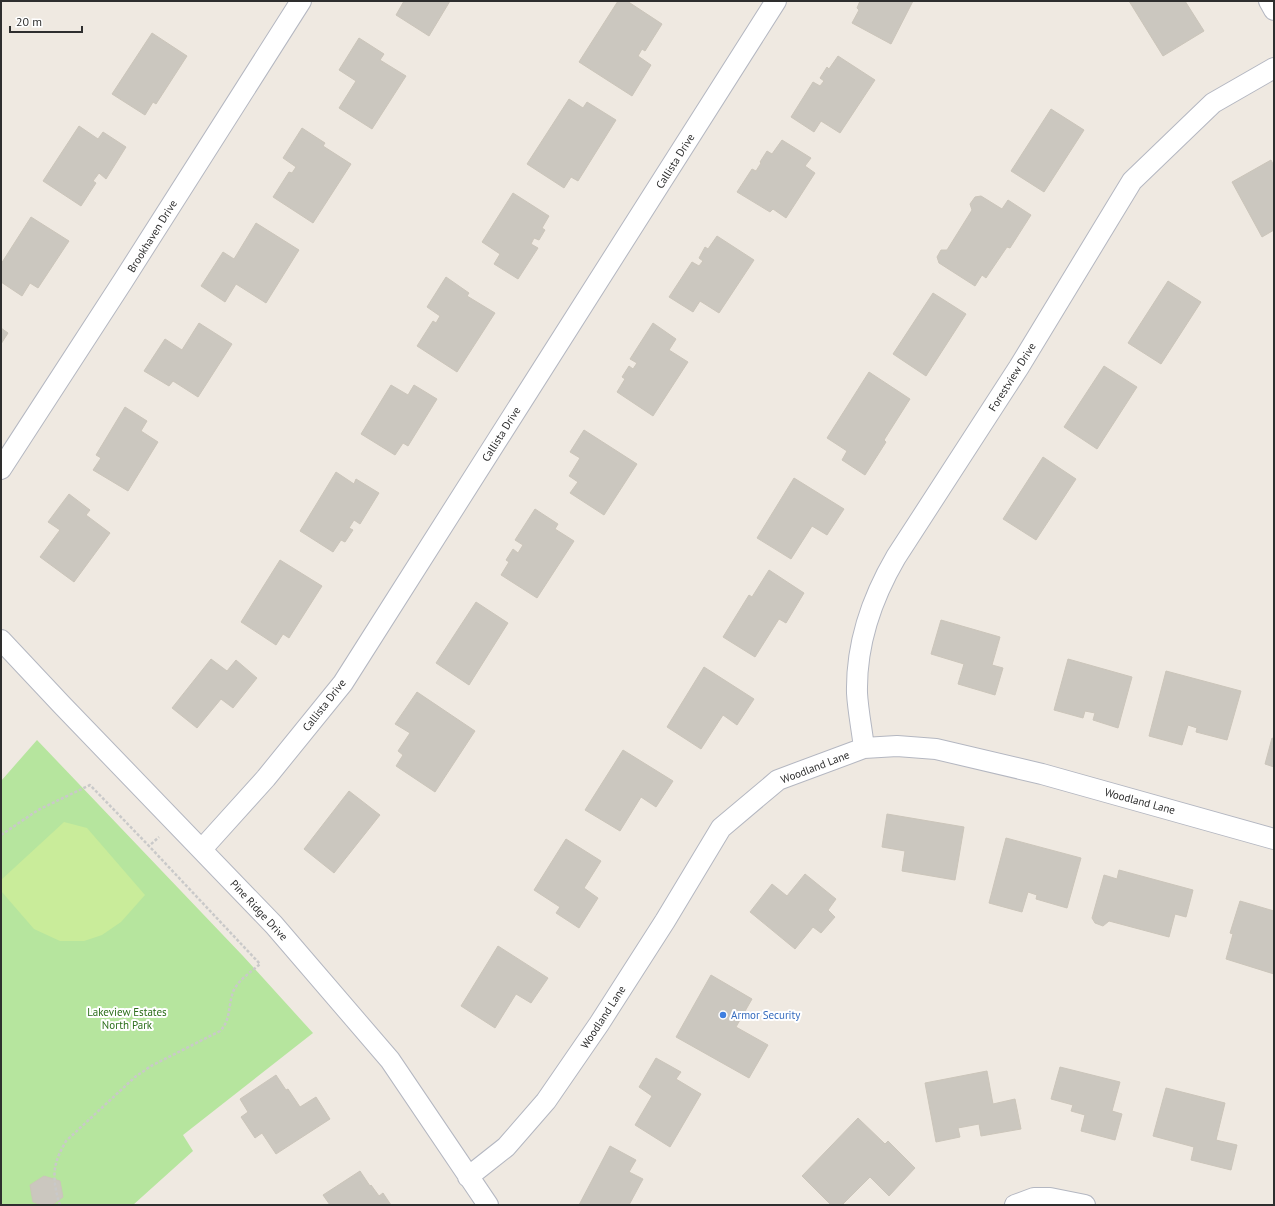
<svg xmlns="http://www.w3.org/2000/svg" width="1275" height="1206" viewBox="0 0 1275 1206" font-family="'PT Sans',sans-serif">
	<rect width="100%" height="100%" fill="#efe9e1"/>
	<!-- green -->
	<path fill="#b6e59e" d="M37,740L243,956L313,1033L183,1135L193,1151L133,1205H1V781Z"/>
	<!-- pitch -->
	<path fill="#c9ec9a" d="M64,822L87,828L145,895L121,922L102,935L84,941H60L34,929L1,891V880Z"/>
	<!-- building -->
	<path fill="#cbc7bf" stroke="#cbc5ba" d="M404,1H450L429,36L396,15Z
		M618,1H627L662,24L645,51L642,49L638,56L651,65L632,96L579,62Z
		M860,1H913L891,44L852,23L859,10L857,8Z
		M1129,1H1185L1204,31L1163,56Z
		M152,33L187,56L156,104L153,102L145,115L112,94Z
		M359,38L384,54L380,60L406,76L372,129L339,108L356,81L339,70Z
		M838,56L875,80L840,133L821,121L814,132L791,117L813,82L820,86L824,81L820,78L827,67L829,69Z
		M569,99L583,108L587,102L616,120L578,181L571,177L564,188L527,164Z
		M1051,109L1084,130L1044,192L1011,171Z
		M79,126L98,139L103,132L126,147L106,179L99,173L93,181L96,183L81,206L43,181Z
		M302,128L325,143L323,146L351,164L313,223L273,197L289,172L292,173L296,167L283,158Z
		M782,140L811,158L805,166L815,173L786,218L773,209L770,212L737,192L752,169L756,171L761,163L760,162L767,151L772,154Z
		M1271,160L1274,166V230L1262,237L1232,182Z
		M513,193L549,216L542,228L545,230L539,240L534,238L531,244L538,248L518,279L494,264L500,254L482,242Z
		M981,196L1002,209L1008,200L1031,215L1010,248L1007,247L986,278L982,275L975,286L939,263L937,257L941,250H947L972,210L970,204L975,197Z
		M31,217L69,241L38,288L30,283L22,296L1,282V264Z
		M256,223L299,250L266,303L236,284L225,302L201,286L223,252L234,259Z
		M717,236L754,260L719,313L700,301L693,312L669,297L692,262L699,266L703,261L699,258L705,247L708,249Z
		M446,277L469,293L467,296L495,313L457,372L417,346L433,321L436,323L440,316L427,307Z
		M1168,281L1201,302L1161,364L1128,343Z
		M933,293L966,314L926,376L893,354Z
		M199,323L232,344L198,397L173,381L169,386L144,371L165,339L182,350Z
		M653,323L676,339L669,350L688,362L653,416L617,392L625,379L622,377L629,366L633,369L637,363L630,359Z
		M1,328L8,333L1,344Z
		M1104,366L1137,387L1097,449L1064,427Z
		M869,372L910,399L884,440L886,442L865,475L842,460L847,451L827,438Z
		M391,385L408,395L414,385L437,399L408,446L403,443L395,455L361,434Z
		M125,407L147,421L141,431L158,442L128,491L93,470L101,458L96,455Z
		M584,430L637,464L604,515L570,493L578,482L569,476L580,458L570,452Z
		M1043,457L1076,479L1036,540L1003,519Z
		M336,472L354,484L356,479L379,493L360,524L354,520L349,528L353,530L345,542L341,540L333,552L300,531Z
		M794,478L844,509L827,535L812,526L791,559L757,538Z
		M69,494L90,510L86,515L110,533L74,582L40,557L60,530L48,522Z
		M535,509L558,524L555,529L574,541L537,598L501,575L509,562L506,560L513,549L518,553L523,545L515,540Z
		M280,560L322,586L289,638L283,634L276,645L241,622Z
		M769,570L804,593L786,623L779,619L755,657L723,637L749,595L752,597Z
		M476,602L508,623L469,685L436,663Z
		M941,620L1000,637L992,665L1003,668L995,695L958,684L964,664L931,654Z
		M211,659L227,671L236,660L257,678L233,708L221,699L197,728L172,708Z
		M1068,659L1132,677L1118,728L1093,720L1095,713L1085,711L1083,718L1054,710Z
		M704,667L754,699L737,725L723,715L701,749L667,727Z
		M1166,671L1241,691L1227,740L1196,732L1197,728L1188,725L1182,745L1149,736Z
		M417,692L475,731L435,792L396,766L403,755L398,751L410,733L395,724Z
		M1272,738L1274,739V767L1265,764Z
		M623,750L673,781L656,807L641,797L620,831L585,810Z
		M349,791L380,815L334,873L304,849Z
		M887,814L964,827L955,880L902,871L905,851L882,847Z
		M1006,838L1081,858L1067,908L1036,899L1037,895L1028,892L1022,912L989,903Z
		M566,839L601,861L584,888L598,898L579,928L556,913L560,907L534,890Z
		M1119,870L1193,890L1186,917L1175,914L1169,937L1109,921L1103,926L1095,923L1092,918L1104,875L1117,879Z
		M805,874L836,899L828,910L835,917L821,933L813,927L795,949L750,912L772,884L787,896Z
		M1240,901L1274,911V974L1226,959L1233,934L1230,933Z
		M498,946L548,978L531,1003L516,994L495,1028L461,1006Z
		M711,975L752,999L736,1027L768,1045L749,1078L676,1037Z
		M656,1058L681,1072L676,1079L701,1094L670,1147L635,1125L652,1096L639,1087Z
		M1060,1067L1120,1082L1112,1111L1122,1114L1115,1140L1081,1131L1085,1115L1071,1111L1073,1105L1051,1099Z
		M987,1071L993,1104L1015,1099L1021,1129L981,1136L979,1124L958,1128L960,1137L936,1142L925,1083Z
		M276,1075L286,1090L288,1089L300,1107L316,1097L330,1119L276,1154L262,1133L255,1138L241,1117L248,1112L240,1099Z
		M1166,1088L1225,1103L1216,1140L1237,1145L1231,1170L1191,1160L1194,1147L1153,1136Z
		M858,1118L885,1144L888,1141L915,1168L889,1196L870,1177L842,1205H831L802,1176Z
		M610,1146L636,1160L629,1172L643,1179L629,1205H579Z
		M360,1171L370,1186L371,1185L379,1196L383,1193L391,1205H330L323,1195Z
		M44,1176L60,1181L63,1197L52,1205H42L33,1202L30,1185Z"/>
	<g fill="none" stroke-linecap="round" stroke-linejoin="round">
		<!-- minor casing -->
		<g stroke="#b4b7c1" stroke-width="22">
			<path id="minor" d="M1269,1L1274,10
				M1,469L123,281L301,1
				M1,640L62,705L274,925L390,1060L488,1205
				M864,748C862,730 858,711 857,693C856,645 872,598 896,557L1019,367L1132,181L1213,103L1274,68
				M202,849L266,778L343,683L776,1
				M468,1177L506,1147L546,1101L599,1024L665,921L721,828L778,780L864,748L897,746L936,749L1042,774L1274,839
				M1015,1205L1034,1198H1050L1085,1205"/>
		</g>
		<!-- path -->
		<path stroke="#c9c9c9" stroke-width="2.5" stroke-dasharray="3 2" stroke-linecap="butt" d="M1,835L38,810L90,785L149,846L159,837
			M60,1205C58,1200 57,1195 56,1190C52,1169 56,1159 66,1141L135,1077L151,1066L220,1031C231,1020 228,1006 233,992C237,981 251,972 260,964L149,846"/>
		<!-- minor -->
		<use href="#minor" stroke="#fff" stroke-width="20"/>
	</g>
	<!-- markers -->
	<circle fill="#3f7fe0" stroke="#fff" stroke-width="1.5" cx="723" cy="1015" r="4"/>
	<g text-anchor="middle" stroke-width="4" stroke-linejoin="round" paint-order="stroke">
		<!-- street labels -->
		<g font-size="11" fill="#2e2e2e" stroke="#fff">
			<text transform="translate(675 161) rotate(-58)" y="4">Callista Drive</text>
			<text transform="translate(152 236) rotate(-58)" y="4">Brookhaven Drive</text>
			<text transform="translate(1012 377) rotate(-58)" y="4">Forestview Drive</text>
			<text transform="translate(501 434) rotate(-58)" y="4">Callista Drive</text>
			<text transform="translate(324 705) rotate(-52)" y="4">Callista Drive</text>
			<text transform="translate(815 767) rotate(-21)" y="4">Woodland Lane</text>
			<text transform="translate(1140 801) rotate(15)" y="4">Woodland Lane</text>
			<text transform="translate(259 910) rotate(47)" y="4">Pine Ridge Drive</text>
			<text transform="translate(603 1017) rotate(-57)" y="4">Woodland Lane</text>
		</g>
		<!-- park labels -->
		<g font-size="11" fill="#2c6e1b" stroke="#fff">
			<text x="127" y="1016">Lakeview Estates<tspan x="127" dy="13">North Park</tspan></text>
		</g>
		<!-- shop labels -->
		<g font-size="11" fill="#366cbe" stroke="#fff" text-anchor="start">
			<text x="731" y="1019">Armor Security</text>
		</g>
	</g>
	<!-- border -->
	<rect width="1275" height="1206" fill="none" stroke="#2e2e2e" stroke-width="4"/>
	<!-- scale -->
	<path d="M10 26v6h72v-6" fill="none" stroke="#2e2e2e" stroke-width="2"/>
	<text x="16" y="26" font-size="12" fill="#2e2e2e" stroke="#ffffff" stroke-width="3" paint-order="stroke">20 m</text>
</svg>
